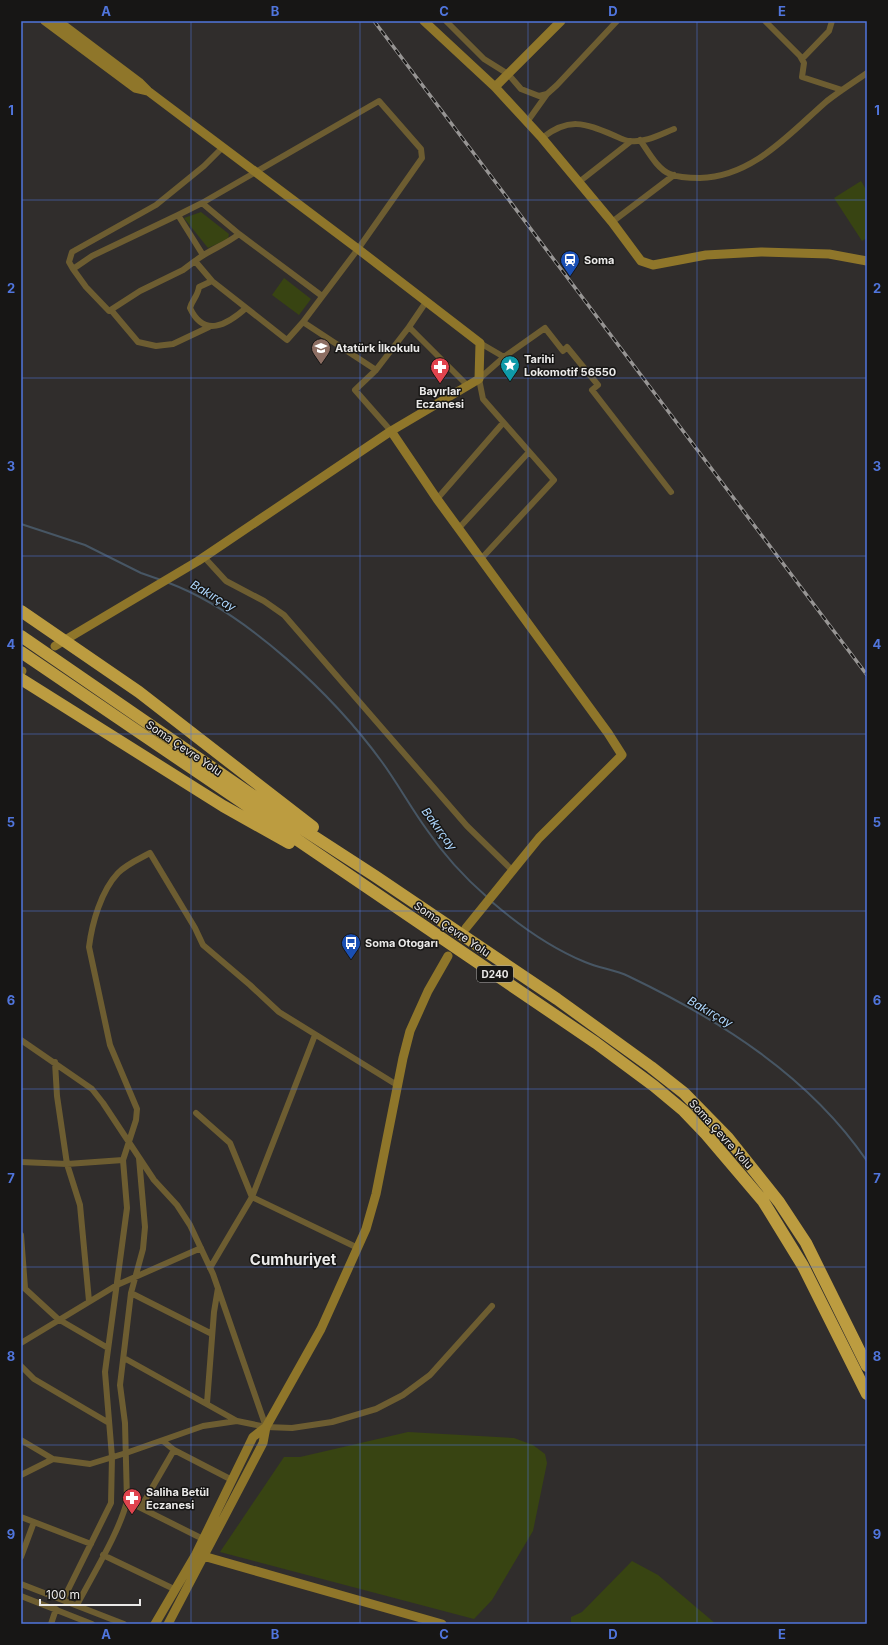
<svg xmlns="http://www.w3.org/2000/svg" width="888" height="1645" viewBox="0 0 888 1645" font-family="Inter,sans-serif">
	<rect width="100%" height="100%" fill="#302d2c"/>
	<!-- green -->
	<path fill="#384412" d="M861,181L867,191V238L862,241L834,198Z
		M201,212L229,234L228,239L208,248L184,218Z
		M284,278L311,299L299,315L272,295Z
		M408,1432L514,1438L533,1445L545,1454L547,1463L533,1531L492,1600L474,1619L220,1552L284,1457H300Z
		M632,1561L658,1575L716,1624H571V1617L582,1612Z"/>
	<g fill="none" stroke-linecap="round" stroke-linejoin="round">
		<!-- stream -->
		<path stroke="#475664" stroke-width="2" d="M21,524L85,545L141,573L161,580
			M169,583C246,612 334,696 382,762C398,784 411,808 427,830C444,855 464,877 487,897
			M492,902C520,926 551,948 585,962C599,968 615,970 628,976C720,1020 809,1076 867,1161"/>
		<!-- street -->
		<path stroke="#6d5d31" stroke-width="6" d="M446,21L484,59L508,74L521,89L539,96L547,94L557,85L617,21
			M765,21L800,56L804,63L802,77L842,90
			M802,59L829,31L832,21
			M527,122L547,94
			M542,138C569,117 584,123 613,135C618,137 625,141 630,141C645,143 661,134 674,129
			M640,140C648,151 657,169 670,174C679,178 690,178 700,178C753,177 790,133 827,101C840,91 854,82 867,73
			M579,182L630,142
			M202,203L178,215L203,255
			M178,215L92,256L73,269L86,287L109,311L140,291L183,270L195,261
			M612,222L674,175
			M239,234L202,203L379,101L421,149L422,158L358,249L303,322L376,370
			M73,269L69,262L72,252L156,205L204,166L222,148
			M212,281L199,287C198,296 192,300 190,308C204,338 227,325 246,308
			M426,302L409,327L467,385
			M111,310L138,342L156,346L173,344L209,327
			M303,322L287,340L212,281L195,261C209,250 225,245 239,234L322,296
			M480,343L504,357L479,379L483,399L554,480L481,559
			M504,357L545,328L563,351L567,347L598,385L592,390L671,492
			M391,431L355,390L376,370L409,327
			M437,499L503,423
			M459,528L529,452
			M204,557L226,581L264,601L284,615L467,826L512,870
			M21,1040L92,1089L103,1103L154,1180L177,1205L190,1225L213,1274L266,1427
			M55,1062L57,1096L67,1164L80,1205L89,1301
			M196,1113L230,1143L252,1197L358,1248
			M21,1162L67,1164L123,1160
			M21,1235L25,1288
			M210,1268L252,1197L315,1035
			M21,1285L58,1319L108,1348
			M131,1293L212,1334
			M21,1343L117,1285L201,1248
			M124,1358L237,1421
			M21,1366L34,1379L109,1423
			M207,1403L214,1312L218,1288
			M21,1440L53,1459
			M163,1441L174,1450L232,1480
			M21,1475L53,1459L90,1464L126,1453L203,1426L237,1421L266,1427L292,1428L332,1422L376,1409L403,1395L430,1375L492,1306
			M127,1501L203,1539
			M141,1507L174,1450
			M21,1517L91,1544
			M103,1555L174,1589
			M21,1557L34,1522
			M21,1584L124,1624
			M21,1596L92,1624
			M63,1600L111,1503L112,1457L105,1372L127,1208L123,1160L136,1120L137,1109L110,1045L89,947C92,923 101,891 118,873C127,864 139,859 150,853L195,928L203,945L250,985L279,1012L397,1085
			M77,1605C93,1574 119,1533 127,1501L125,1423L120,1385L131,1293L143,1249L145,1227L139,1158
			M51,1624L56,1609"/>
		<!-- secondary -->
		<path stroke="#8f762a" stroke-width="9" d="M45,21L135,88L148,91
			M424,21L495,87L542,138L612,222L641,261L653,265L706,255L761,252L829,254L867,261
			M495,87L561,21
			M391,431L437,499L608,733L622,755L539,838L466,928
			M55,646L198,561L391,431L479,379L480,343L358,249L148,91L139,82L58,21
			M21,671H22
			M196,1554L442,1624
			M155,1624L196,1554L253,1437L266,1427
			M168,1624L263,1443L266,1427L321,1329L366,1229L376,1194L403,1058L410,1031L428,991L448,956"/>
		<!-- highway -->
		<path stroke="#bc9c40" stroke-width="12" d="M21,611L139,692L313,827
			M21,636L284,817L375,876L557,999L651,1067L684,1093L728,1138L779,1202L806,1243L867,1366
			M21,652L596,1043L654,1086L684,1111L706,1134L763,1201L803,1266L867,1394
			M21,679L223,806L289,843"/>
		<!-- rail casing -->
		<g stroke="#979594" stroke-width="3.5">
			<path id="rail" d="M374,21L867,675"/>
		</g>
		<!-- rail -->
		<use href="#rail" stroke="#171615" stroke-width="2" stroke-dasharray="6" stroke-linecap="butt"/>
	</g>
	<!-- grid -->
	<path fill="none" stroke="#5075dc" stroke-width="1" stroke-opacity="0.55" d="M191,21V1624M360,21V1624M528,21V1624M697,21V1624M21,200H867M21,378H867M21,556H867M21,734H867M21,911H867M21,1089H867M21,1267H867M21,1445H867"/>
	<!-- icons -->
	<defs>
		<g id="station-pin" transform="scale(1)"><path d="M0 17L-7.5 6A9.5 9.5 0 1 1 7.5 6Z" fill="#1a4fb4" stroke="#171615"/><path d="M-3-6H3Q5-6 5-4V2Q5 4 3 4L4.5 6H3L1.5 4h-3L-3 6H-4.5L-3 4Q-5 4-5 2V-4Q-5-6-3-6ZM-3.5-4v3h7v-3ZM-3.5 1v1.5H-2V1ZM2 1v1.5H3.5V1Z" fill="#fff"/></g>
		<g id="school-pin" transform="scale(1)"><path d="M0 17L-7.5 6A9.5 9.5 0 1 1 7.5 6Z" fill="#8d6e63" stroke="#171615"/><path d="M0-5L7-2L0 1L-7-2ZM-4 1L0 2.5L4 1V4Q0 6-4 4Z" fill="#fff"/></g>
		<g id="sight-pin" transform="scale(1)"><path d="M0 17L-7.5 6A9.5 9.5 0 1 1 7.5 6Z" fill="#0f9aa8" stroke="#171615"/><path d="M0-6L1.8-2.2L6-1.7L2.9 1.2L3.7 5.4L0 3.3L-3.7 5.4L-2.9 1.2L-6-1.7L-1.8-2.2Z" fill="#fff"/></g>
		<g id="pharmacy-pin" transform="scale(1)"><path d="M0 17L-7.5 6A9.5 9.5 0 1 1 7.5 6Z" fill="#e0444e" stroke="#171615"/><path d="M-2-6h4v4h4v4h-4v4h-4v-4h-4v-4h4Z" fill="#fff"/></g>
		<g id="bus-pin" transform="scale(1)"><path d="M0 17L-7.5 6A9.5 9.5 0 1 1 7.5 6Z" fill="#1a4fb4" stroke="#171615"/><path d="M-5-6H5V4H4V6H2V4H-2V6H-4V4H-5ZM-3.5-4V0h7V-4ZM-3.5 1.2v1.5H-2V1.2ZM2 1.2v1.5H3.5V1.2Z" fill="#fff"/></g>
	</defs>
	<g fill-rule="evenodd">
		<use href="#station-pin" x="570" y="260"/>
		<use href="#school-pin" x="321" y="348"/>
		<use href="#sight-pin" x="510" y="365"/>
		<use href="#pharmacy-pin" x="440" y="367"/>
		<use href="#bus-pin" x="351" y="943"/>
		<use href="#pharmacy-pin" x="132" y="1498"/>
	</g>
	<g text-anchor="middle" stroke-width="3" stroke-linejoin="round" paint-order="stroke">
		<!-- shield labels -->
		<rect fill="#171615" stroke="#abaaa9" stroke-width="1" x="477" y="966" width="36" height="16" rx="3"/>
		<g font-size="10" font-weight="bold" fill="#eae9e8">
			<text x="495" y="978">D240</text>
		</g>
		<!-- poi labels -->
		<g font-size="11" font-weight="bold" fill="#eae9e8" stroke="#171615" text-anchor="start">
			<text x="584" y="264">Soma</text>
			<text x="335" y="352">Atatürk İlkokulu</text>
			<text x="524" y="363">Tarihi<tspan x="524" dy="13">Lokomotif 56550</tspan></text>
			<text x="440" y="395" text-anchor="middle">Bayırlar<tspan x="440" dy="13">Eczanesi</tspan></text>
			<text x="365" y="947">Soma Otogarı</text>
			<text x="146" y="1496">Saliha Betül<tspan x="146" dy="13">Eczanesi</tspan></text>
		</g>
		<!-- street labels -->
		<g font-size="11" fill="#eae9e8" stroke="#171615">
			<text transform="translate(184 748) rotate(34)" y="4">Soma Çevre Yolu</text>
			<text transform="translate(452 929) rotate(34)" y="4">Soma Çevre Yolu</text>
			<text transform="translate(721 1134) rotate(48)" y="4">Soma Çevre Yolu</text>
		</g>
		<!-- water labels -->
		<g font-size="12" font-style="italic" fill="#aed7fe" stroke="#171615">
			<text transform="translate(213 596) rotate(30)" y="4">Bakırçay</text>
			<text transform="translate(439 829) rotate(54)" y="4">Bakırçay</text>
			<text transform="translate(710 1012) rotate(30)" y="4">Bakırçay</text>
		</g>
		<!-- district labels -->
		<g font-size="15" font-weight="bold" fill="#eae9e8" stroke="#171615">
			<text x="293" y="1265">Cumhuriyet</text>
		</g>
	</g>
	<!-- border -->
	<rect width="888" height="1645" fill="none" stroke="#171615" stroke-width="44"/>
	<!-- scale -->
	<path d="M40 1599v6h100v-6" fill="none" stroke="#eae9e8" stroke-width="2"/>
	<text x="46" y="1599" font-size="12" fill="#eae9e8" stroke="#171615" stroke-width="3" paint-order="stroke">100 m</text>
	<rect x="22" y="22" width="844" height="1601" fill="none" stroke="#5075dc" stroke-width="1.5"/>
	<g font-size="13" text-anchor="middle" font-weight="bold" fill="#5075dc">
		<text x="106" y="16">A</text>
		<text x="275" y="16">B</text>
		<text x="444" y="16">C</text>
		<text x="613" y="16">D</text>
		<text x="782" y="16">E</text>
		<text x="11" y="115">1</text>
		<text x="877" y="115">1</text>
		<text x="11" y="293">2</text>
		<text x="877" y="293">2</text>
		<text x="11" y="471">3</text>
		<text x="877" y="471">3</text>
		<text x="11" y="649">4</text>
		<text x="877" y="649">4</text>
		<text x="11" y="827">5</text>
		<text x="877" y="827">5</text>
		<text x="11" y="1005">6</text>
		<text x="877" y="1005">6</text>
		<text x="11" y="1183">7</text>
		<text x="877" y="1183">7</text>
		<text x="11" y="1361">8</text>
		<text x="877" y="1361">8</text>
		<text x="11" y="1539">9</text>
		<text x="877" y="1539">9</text>
		<text x="106" y="1639">A</text>
		<text x="275" y="1639">B</text>
		<text x="444" y="1639">C</text>
		<text x="613" y="1639">D</text>
		<text x="782" y="1639">E</text>
	</g>
</svg>
